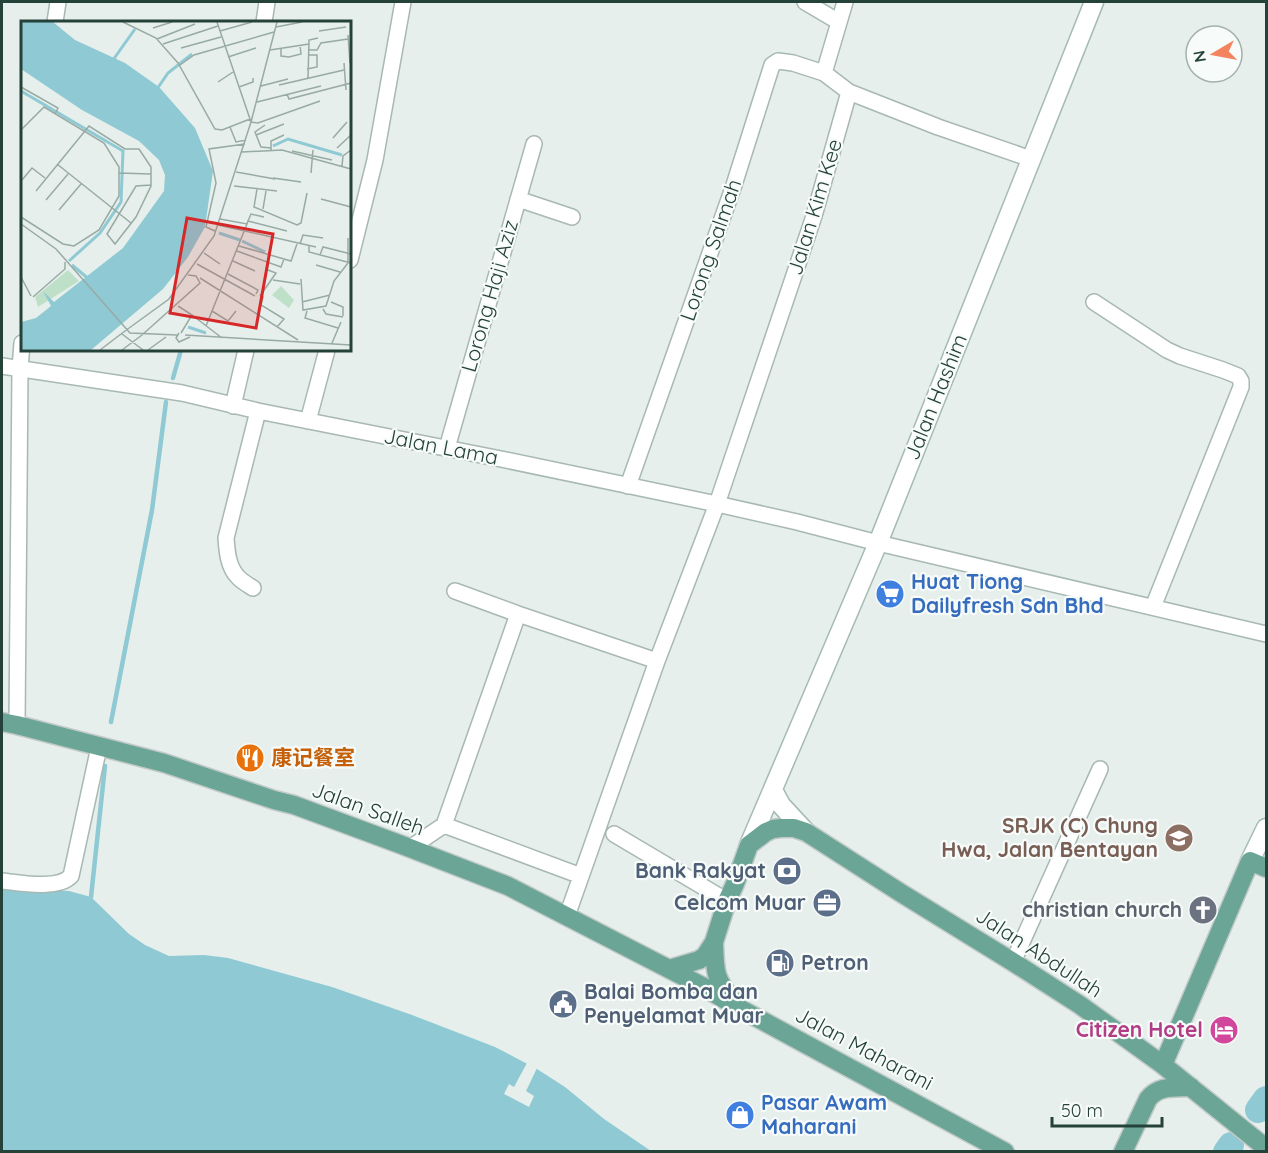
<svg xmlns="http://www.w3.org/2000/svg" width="1268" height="1153" viewBox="0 0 1268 1153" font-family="Quicksand,'Noto Sans SC',sans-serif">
	<rect width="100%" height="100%" fill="#e6efeb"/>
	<!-- water -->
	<path fill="#8ec9d4" d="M2,886L69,891L91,897L129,934L145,945L169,956L204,955L228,958L332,987L412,1015L495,1047L537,1069L565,1087L604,1119L651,1151H2Z"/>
	<!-- pier -->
	<path fill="#e6efeb" d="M528,1061L538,1066L526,1091L534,1096L529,1107L504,1094L509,1084L514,1087Z"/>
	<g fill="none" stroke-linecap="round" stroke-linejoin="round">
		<!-- stream -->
		<path stroke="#8ec9d4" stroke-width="4.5" d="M173,378L181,350
			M111,722L152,510L166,402
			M91,897L105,766"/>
		<!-- river -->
		<path stroke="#8ec9d4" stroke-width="26" d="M1258,1110L1266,1099
			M1226,1152L1231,1145"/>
		<!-- street casing -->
		<g stroke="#a8b8b2" stroke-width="18">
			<path id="street" d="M805,2L839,22
				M55,22L58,2
				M264,22L267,2
				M824,73L845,2
				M518,199L572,217
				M350,260L375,160L403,2
				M1094,302L1167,350L1180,356L1223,370L1238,376L1241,381V387L1153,607
				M2,366L182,393L258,411L501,459L717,504L797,522L878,543L1266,634
				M233,406L246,350
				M308,421L327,350
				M447,448L534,144
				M628,486L734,185L772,65L778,61L793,63L824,73L849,92L938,127L1031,159
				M253,588C248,585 241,581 237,576C228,566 227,551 226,538L258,411
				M455,591L518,614L657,661
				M17,725L20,369L22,343
				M444,825L581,876
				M614,834L727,901
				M410,848L444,825L518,614
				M2,881C20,883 58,890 71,876L99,747
				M567,916L657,661L717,504L814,216L849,92
				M1013,962L1100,769"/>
		</g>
		<!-- secondary casing -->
		<g stroke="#a4bbb3" stroke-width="21">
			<path id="secondary" d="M773,790L781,805L806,832
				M749,845L878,543L1094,2
				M1250,861L1266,828"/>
		</g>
		<!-- primary casing -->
		<g stroke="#c2cac8" stroke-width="21">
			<path id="primary" d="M2,722L17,725L164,763L274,800L294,805L402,845L508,886L702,986L737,1007L1005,1152
				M714,942C715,972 714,977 733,1001
				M669,969L699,960L705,956L714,942L727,901L735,884L749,845L766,832L773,829L781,828H794L806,832L901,893L1013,962L1080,1005L1163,1065L1266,1148
				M1163,1065L1250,861L1266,868
				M1123,1152L1148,1099C1159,1085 1174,1088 1191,1087"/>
		</g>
		<!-- street -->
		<use href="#street" stroke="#fff" stroke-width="15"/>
		<!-- secondary -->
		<use href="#secondary" stroke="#fff" stroke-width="18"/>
		<!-- primary -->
		<use href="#primary" stroke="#6aa596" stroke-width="18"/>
	</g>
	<!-- icons -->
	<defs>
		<g id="supermarket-disc" transform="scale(1.5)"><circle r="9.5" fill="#3f7fe0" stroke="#f7fbf9"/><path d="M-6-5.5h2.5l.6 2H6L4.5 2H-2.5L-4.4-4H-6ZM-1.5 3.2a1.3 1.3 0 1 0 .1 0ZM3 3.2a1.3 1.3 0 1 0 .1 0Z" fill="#fff"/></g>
		<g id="restaurant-disc" transform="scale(1.5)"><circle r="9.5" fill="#e8710a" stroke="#f7fbf9"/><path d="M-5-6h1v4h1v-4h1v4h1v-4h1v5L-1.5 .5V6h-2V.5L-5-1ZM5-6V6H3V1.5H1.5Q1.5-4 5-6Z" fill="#fff"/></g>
		<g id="school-disc" transform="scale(1.5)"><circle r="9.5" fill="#8d6e63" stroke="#f7fbf9"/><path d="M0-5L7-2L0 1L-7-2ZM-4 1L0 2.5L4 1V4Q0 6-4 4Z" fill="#fff"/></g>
		<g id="bank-disc" transform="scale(1.5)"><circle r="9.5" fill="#5c6f8a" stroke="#f7fbf9"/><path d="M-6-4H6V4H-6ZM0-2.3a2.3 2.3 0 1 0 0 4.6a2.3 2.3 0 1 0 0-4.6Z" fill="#fff"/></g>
		<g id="office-disc" transform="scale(1.5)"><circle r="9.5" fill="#5c6f8a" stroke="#f7fbf9"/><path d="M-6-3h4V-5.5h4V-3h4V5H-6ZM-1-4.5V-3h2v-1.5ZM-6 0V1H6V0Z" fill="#fff"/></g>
		<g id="church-disc" transform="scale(1.5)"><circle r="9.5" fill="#6b7280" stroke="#f7fbf9"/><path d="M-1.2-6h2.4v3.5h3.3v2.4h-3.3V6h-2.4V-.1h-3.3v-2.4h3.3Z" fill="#fff"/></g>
		<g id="fuel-disc" transform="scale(1.5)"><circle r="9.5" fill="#5c6f8a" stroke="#f7fbf9"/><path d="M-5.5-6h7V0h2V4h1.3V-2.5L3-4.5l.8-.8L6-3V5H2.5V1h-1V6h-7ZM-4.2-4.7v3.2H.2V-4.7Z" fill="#fff"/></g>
		<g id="civic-disc" transform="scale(1.5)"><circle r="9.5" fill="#5c6f8a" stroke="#f7fbf9"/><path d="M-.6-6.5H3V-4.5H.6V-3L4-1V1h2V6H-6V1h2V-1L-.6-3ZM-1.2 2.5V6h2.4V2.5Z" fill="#fff"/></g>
		<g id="hotel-disc" transform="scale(1.5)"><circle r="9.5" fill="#d1479c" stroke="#f7fbf9"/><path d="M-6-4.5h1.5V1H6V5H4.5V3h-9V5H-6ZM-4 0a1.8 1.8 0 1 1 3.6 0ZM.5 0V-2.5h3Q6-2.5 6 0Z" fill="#fff"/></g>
		<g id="shop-disc" transform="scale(1.5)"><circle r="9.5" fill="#3f7fe0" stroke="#f7fbf9"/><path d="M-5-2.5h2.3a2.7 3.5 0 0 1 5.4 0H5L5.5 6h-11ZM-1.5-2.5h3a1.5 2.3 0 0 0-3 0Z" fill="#fff"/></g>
	</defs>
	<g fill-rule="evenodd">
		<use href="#supermarket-disc" x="890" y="594"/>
		<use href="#restaurant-disc" x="250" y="758"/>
		<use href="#school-disc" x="1179" y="838"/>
		<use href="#bank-disc" x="787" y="871"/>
		<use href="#office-disc" x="827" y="903"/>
		<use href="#church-disc" x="1203" y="910"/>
		<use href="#fuel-disc" x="780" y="963"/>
		<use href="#civic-disc" x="563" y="1004"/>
		<use href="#hotel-disc" x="1224" y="1030"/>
		<use href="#shop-disc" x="740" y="1115"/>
	</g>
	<g text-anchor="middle" stroke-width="4.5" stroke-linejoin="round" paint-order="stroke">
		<!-- street labels -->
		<g font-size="21" fill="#24423a" stroke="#f7fbf9">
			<text transform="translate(815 207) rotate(-73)" y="7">Jalan Kim Kee</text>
			<text transform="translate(711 250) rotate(-71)" y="7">Lorong Salmah</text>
			<text transform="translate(490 296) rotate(-74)" y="7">Lorong Haji Aziz</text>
			<text transform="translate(936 397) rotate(-68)" y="7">Jalan Hashim</text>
			<text transform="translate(441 447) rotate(11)" y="7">Jalan Lama</text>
			<text transform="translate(368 809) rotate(20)" y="7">Jalan Salleh</text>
			<text transform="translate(1039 953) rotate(33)" y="7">Jalan Abdullah</text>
			<text transform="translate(864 1049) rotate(28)" y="7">Jalan Maharani</text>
		</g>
		<!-- shop labels -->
		<g font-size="21" font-weight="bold" fill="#366cbe" stroke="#f7fbf9" text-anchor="start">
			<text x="911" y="589">Huat Tiong<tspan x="911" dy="24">Dailyfresh Sdn Bhd</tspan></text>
			<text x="761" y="1110">Pasar Awam<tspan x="761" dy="24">Maharani</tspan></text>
		</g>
		<!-- food labels -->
		<g font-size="21" font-weight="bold" fill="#c56008" stroke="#f7fbf9" text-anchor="start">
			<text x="271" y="765">康记餐室</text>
		</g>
		<!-- education labels -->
		<g font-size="21" font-weight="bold" fill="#785e54" stroke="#f7fbf9" text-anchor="end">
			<text x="1158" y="833">SRJK (C) Chung<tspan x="1158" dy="24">Hwa, Jalan Bentayan</tspan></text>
		</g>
		<!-- service labels -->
		<g font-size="21" font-weight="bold" fill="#4e5e75" stroke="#f7fbf9" text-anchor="end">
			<text x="766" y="878">Bank Rakyat</text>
			<text x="806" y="910">Celcom Muar</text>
			<text x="801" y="970" text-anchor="start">Petron</text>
			<text x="584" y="999" text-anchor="start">Balai Bomba dan<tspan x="584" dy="24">Penyelamat Muar</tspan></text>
		</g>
		<!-- worship labels -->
		<g font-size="21" font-weight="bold" fill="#5b616d" stroke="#f7fbf9" text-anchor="end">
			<text x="1182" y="917">christian church</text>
		</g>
		<!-- hotel labels -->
		<g font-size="21" font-weight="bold" fill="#b23c85" stroke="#f7fbf9" text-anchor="end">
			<text x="1203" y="1037">Citizen Hotel</text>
		</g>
	</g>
	<!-- overview -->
	<g transform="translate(21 21)">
		<rect width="330" height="330" fill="#e6efeb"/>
		<path d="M47,249L58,260L17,286L14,276ZM260,265L273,279L268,287L251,274Z" fill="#bfe0c8"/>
		<path d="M0,1H32L54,19L104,42L138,66L174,107L192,150L184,206L167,236L142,268L70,329H0V301L15,297L30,285L22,270L33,281L102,227L143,170L144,154L138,139L118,120L61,89L0,48Z" fill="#8ec9d4"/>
		<path fill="none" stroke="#8ec9d4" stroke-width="3" d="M92,39L114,8M136,68L147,52L171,33M0,70L102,130L100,181L79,212L48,240M252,125L267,118L321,134M198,212L219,219M221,220L244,231M51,244L69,259M167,306L185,312"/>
		<path fill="none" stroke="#98aaa4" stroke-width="1.5" d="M102,1L135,17L157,42L194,108L201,109L229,98M196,1L230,101M255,6L281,1M132,7L151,1M199,10L231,1M298,10L325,6M327,14L329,42M136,18L174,3M142,23L197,5M160,27L200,16M260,27V35L268,36L280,33L279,24M249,29L288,23M287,29H296L300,22L327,18M207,36L235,27M323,42L325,69M159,44L173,34L253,11M286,48L296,46V34H287M287,57L288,19L297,17M197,61L212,51M258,64L323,49M240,65L267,58M0,66L37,87L34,93M218,66L232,61V57M266,73L268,78L330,62M236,81L300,65M230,101L237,102L299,80M244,104L234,111L240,126L250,127M209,106L215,121L225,119M0,109L23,86L83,122L98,146V175L78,209L53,225L42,223L0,196M235,114L263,103M312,117L326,101M316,127L330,114M250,129V120L263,114M271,130L311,139M221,131L261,129L330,148M36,143L110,202M321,145L322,135L330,129M215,151L254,158M98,152L130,153M290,152L292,129M252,157L280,161M1,159L11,147L24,157M213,165L256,170M236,168L233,186L276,204L280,202L286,172M15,170L68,105L104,128H118L130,146V165L115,196L94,223L86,213L115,165L130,164M300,178L330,186M25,179L47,153M242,188L245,170M38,189L60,163M199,198L226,203L227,200L266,210M227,200L230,193L243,196M0,203L35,228L109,312L156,314M197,204L295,226M194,210L185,206L195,162L188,128L224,123M279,223L282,214L302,217M218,225L270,240L276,223M288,225V231L330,242M216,230L260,246L263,238M183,232L199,243M299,234L302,226L330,233M212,240L234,250M327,242V217M176,243L234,275M295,244L319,251M207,253L237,269L235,273M0,256L10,275M179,257L277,319M280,258L282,289L305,285L313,260L327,242M252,259L279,263M239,275L242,276L240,284L263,298L256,306M239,275L255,252L247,249M12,276L44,248V241M281,281L309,274M310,281L322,286V295M157,285L171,294L160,312M302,288L305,293L322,296M191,290L207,300L215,290M286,290L284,297L317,307M171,294L201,317M185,305L226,203M104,310L148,278L193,215L230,101L256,1M158,312L155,317L158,321L169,316M101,313L122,329M121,314L179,262L175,255L167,254M164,314L330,324M311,322L320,301M79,329L104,310M101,329L121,314M127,329L145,316"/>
		<path fill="#d62828" fill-opacity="0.15" stroke="#d62828" stroke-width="3" d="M166,197L252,213L235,307L149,292Z"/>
		<rect width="330" height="330" fill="none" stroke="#24423a" stroke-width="3"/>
	</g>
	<!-- border -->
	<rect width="1268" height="1153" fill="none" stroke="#24423a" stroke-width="6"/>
	<!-- north arrow -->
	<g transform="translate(1214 54) rotate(260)"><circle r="28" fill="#f7fbf9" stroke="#a3b1ad" stroke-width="1.5"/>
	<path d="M0-4.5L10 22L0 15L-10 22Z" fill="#f4845f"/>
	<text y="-9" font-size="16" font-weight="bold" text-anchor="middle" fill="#24423a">N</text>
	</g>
	<!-- scale -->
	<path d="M1052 1117v9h110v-9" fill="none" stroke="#24423a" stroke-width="3"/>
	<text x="1061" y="1117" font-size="18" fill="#24423a" stroke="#f7fbf9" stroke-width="4.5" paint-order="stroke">50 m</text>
</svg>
